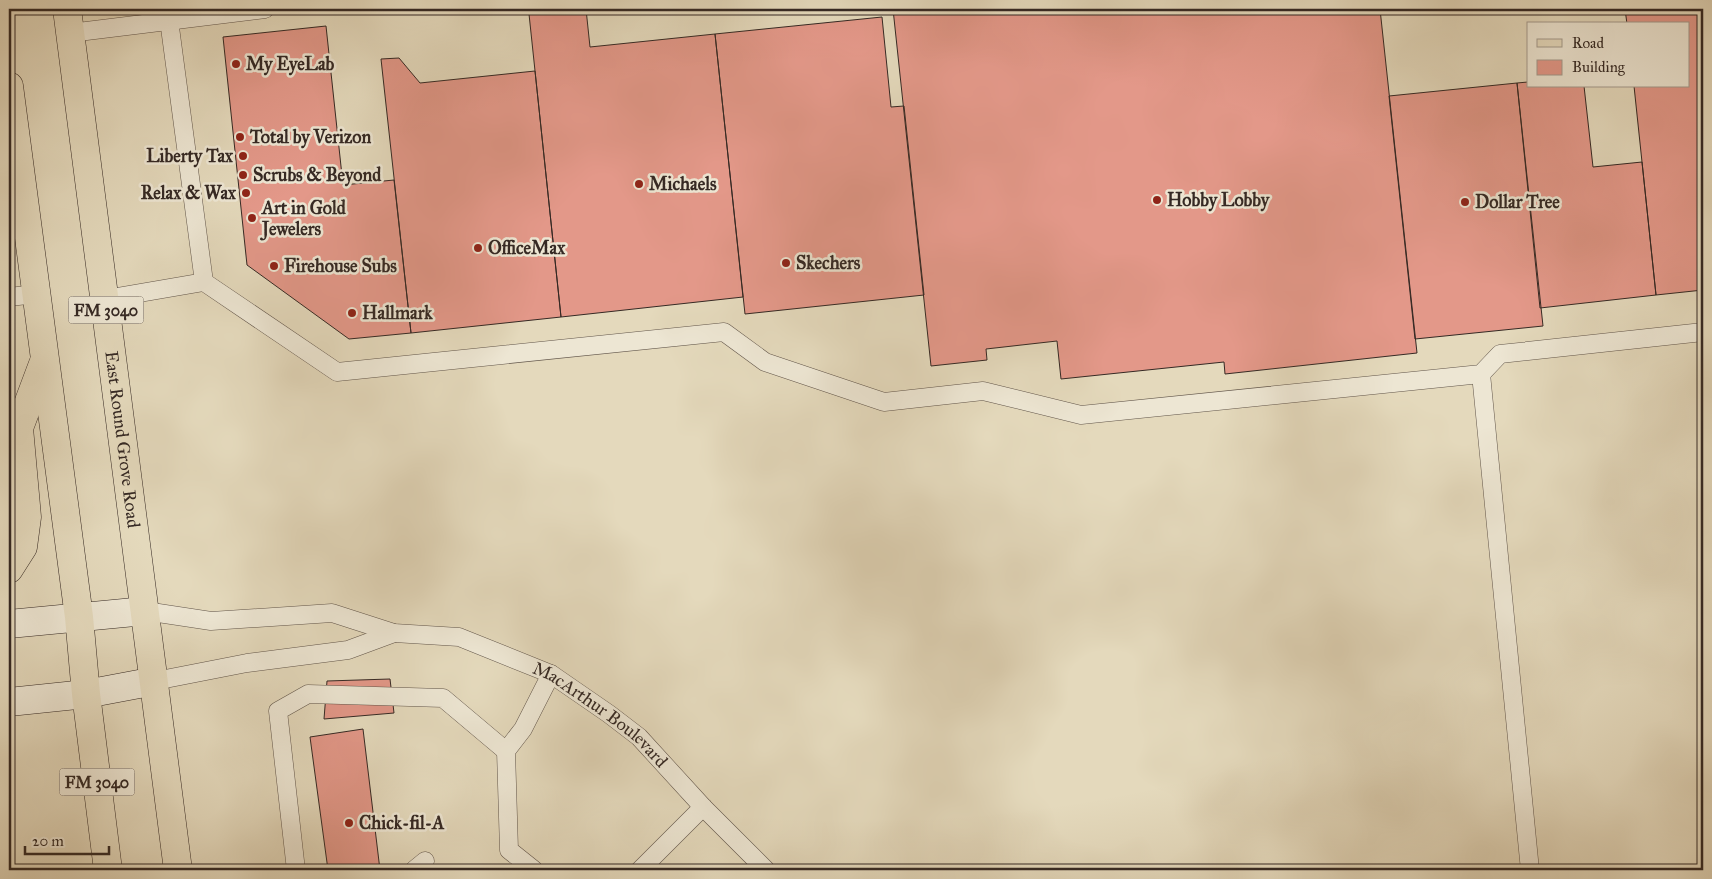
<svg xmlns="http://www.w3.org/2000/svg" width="1712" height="879" viewBox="0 0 1712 879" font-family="'IM FELL Great Primer',serif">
	<rect width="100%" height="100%" fill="#e4d9bc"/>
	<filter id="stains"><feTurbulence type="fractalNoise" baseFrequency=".004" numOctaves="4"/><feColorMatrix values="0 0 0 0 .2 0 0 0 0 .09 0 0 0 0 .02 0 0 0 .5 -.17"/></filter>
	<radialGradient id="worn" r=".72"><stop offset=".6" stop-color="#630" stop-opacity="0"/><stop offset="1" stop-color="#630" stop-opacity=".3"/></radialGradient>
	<!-- building -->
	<path fill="#e39889" stroke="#352924" d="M576,9H586L590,47L715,34L743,297L561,317L529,14Z
		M893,9H1380L1417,353L1225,374L1224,362L1061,379L1057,341L986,349L987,360L931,366Z
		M1625,9H1703V290L1656,295L1634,86H1688V24H1627Z
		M882,17L891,107L904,106L924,295L745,314L715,34Z
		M326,26L343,185L394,180L411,333L349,339L247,265L223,37Z
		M399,58L420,83L535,71L561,317L411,333L381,59Z
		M1528,82V86H1584L1593,167L1642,162L1656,295L1540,308L1517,83Z
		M1517,83L1543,326L1415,339L1389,96Z
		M390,679L394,713L324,719L327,681Z
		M363,729L380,870H328L310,737Z"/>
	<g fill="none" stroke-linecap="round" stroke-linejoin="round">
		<!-- lane casing -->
		<g stroke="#61554a" stroke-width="19">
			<g id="lane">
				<path d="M169,20L204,282"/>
				<path d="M70,33L265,9"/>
				<path d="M9,297L36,294"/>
				<path d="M105,299L204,282L337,372L724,332L765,362L884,402L983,391L1081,415L1481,374L1500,354L1703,332"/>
				<path d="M1481,374L1530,870"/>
				<path id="s1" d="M145,611L211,621L332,613L394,633L459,637L551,674L609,714L639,737L703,807L766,870"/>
				<path d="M155,681L247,663L348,650L394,633"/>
				<path d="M296,870L278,711L308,694L443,698L506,751"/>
				<path d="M414,870L425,861"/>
				<path d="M534,870L509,850L506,751L523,729L551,674"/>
				<path d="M640,870L703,807"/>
			</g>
		</g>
		<!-- secondary casing -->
		<g stroke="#352924" stroke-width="29">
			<path id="secondary" d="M9,624L145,611
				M9,702L86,694L155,681"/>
		</g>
		<!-- primary casing -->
		<g stroke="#352924" stroke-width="29">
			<g id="primary">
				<path id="s2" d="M67,9L178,870"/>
				<path d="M9,86L79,617L86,694L108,870"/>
				<path d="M9,569L23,547L27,517L19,428L43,364"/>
			</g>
		</g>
		<!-- lane -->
		<use href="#lane" stroke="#ede6d3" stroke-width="18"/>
		<!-- secondary -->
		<use href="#secondary" stroke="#ede6d3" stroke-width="28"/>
		<!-- primary -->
		<use href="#primary" stroke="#e4d9bc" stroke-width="28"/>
	</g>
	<!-- markers -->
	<g fill="#8f2418" stroke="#ede6d3" stroke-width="2">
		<circle cx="236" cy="64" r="5"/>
		<circle cx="240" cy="137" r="5"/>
		<circle cx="243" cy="156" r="5"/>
		<circle cx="243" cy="175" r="5"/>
		<circle cx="639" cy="184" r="5"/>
		<circle cx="246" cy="193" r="5"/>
		<circle cx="1157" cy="200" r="5"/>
		<circle cx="1465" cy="202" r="5"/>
		<circle cx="252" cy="218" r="5"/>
		<circle cx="478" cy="248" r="5"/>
		<circle cx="786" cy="263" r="5"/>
		<circle cx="274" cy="266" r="5"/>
		<circle cx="352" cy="313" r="5"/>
		<circle cx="349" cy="823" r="5"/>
	</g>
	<g text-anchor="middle" stroke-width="5" stroke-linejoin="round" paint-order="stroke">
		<!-- shield labels -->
		<g fill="#ede6d3" stroke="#6c6258" stroke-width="1">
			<rect x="68.5" y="296.5" width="75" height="27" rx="4"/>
			<rect x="59.5" y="768.5" width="75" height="27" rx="4"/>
		</g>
		<g font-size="16" font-weight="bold" fill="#352924">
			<text x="106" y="316">FM 3040</text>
			<text x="97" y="788">FM 3040</text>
		</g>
		<!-- poi labels -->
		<g font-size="18" font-weight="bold" fill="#352924" stroke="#ede6d3" text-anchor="start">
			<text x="246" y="70">My EyeLab</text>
			<text x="250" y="143">Total by Verizon</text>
			<text x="233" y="162" text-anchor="end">Liberty Tax</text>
			<text x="253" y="181">Scrubs &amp; Beyond</text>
			<text x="649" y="190">Michaels</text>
			<text x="236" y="199" text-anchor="end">Relax &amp; Wax</text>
			<text x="1167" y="206">Hobby Lobby</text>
			<text x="1475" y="208">Dollar Tree</text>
			<text x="262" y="214">Art in Gold<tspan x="262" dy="21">Jewelers</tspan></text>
			<text x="488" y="254">OfficeMax</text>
			<text x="796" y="269">Skechers</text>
			<text x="284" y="272">Firehouse Subs</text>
			<text x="362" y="319">Hallmark</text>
			<text x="359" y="829">Chick-fil-A</text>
		</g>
		<!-- street labels -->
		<g font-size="18" fill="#352924" stroke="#ede6d3">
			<text dy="6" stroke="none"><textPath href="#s2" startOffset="434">East Round Grove Road</textPath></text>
			<text dy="6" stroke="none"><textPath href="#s1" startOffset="481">MacArthur Boulevard</textPath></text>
		</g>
	</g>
	<!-- margin -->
	<rect width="1712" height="879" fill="none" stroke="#e4d9bc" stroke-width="30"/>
	<rect x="10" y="10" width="1692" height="859" fill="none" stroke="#352924" stroke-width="2.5"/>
	<rect x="15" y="15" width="1682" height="849" fill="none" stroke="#352924"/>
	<!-- legend -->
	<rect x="1527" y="22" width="162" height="65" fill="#ede6d3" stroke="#a39a8d"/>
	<rect x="1537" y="39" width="25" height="8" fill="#e4d9bc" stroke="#a39a8d"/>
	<text x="1572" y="48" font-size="15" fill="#352924">Road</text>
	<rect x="1537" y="60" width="25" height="15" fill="#e39889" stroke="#a39a8d"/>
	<text x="1572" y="72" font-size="15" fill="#352924">Building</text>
	<!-- scale -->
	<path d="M25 846v8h84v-8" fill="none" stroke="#352924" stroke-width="2.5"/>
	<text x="32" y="846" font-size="15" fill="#352924" stroke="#ede6d3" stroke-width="4" paint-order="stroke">20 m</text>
	<rect width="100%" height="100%" filter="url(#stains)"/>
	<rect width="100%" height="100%" fill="url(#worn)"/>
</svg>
